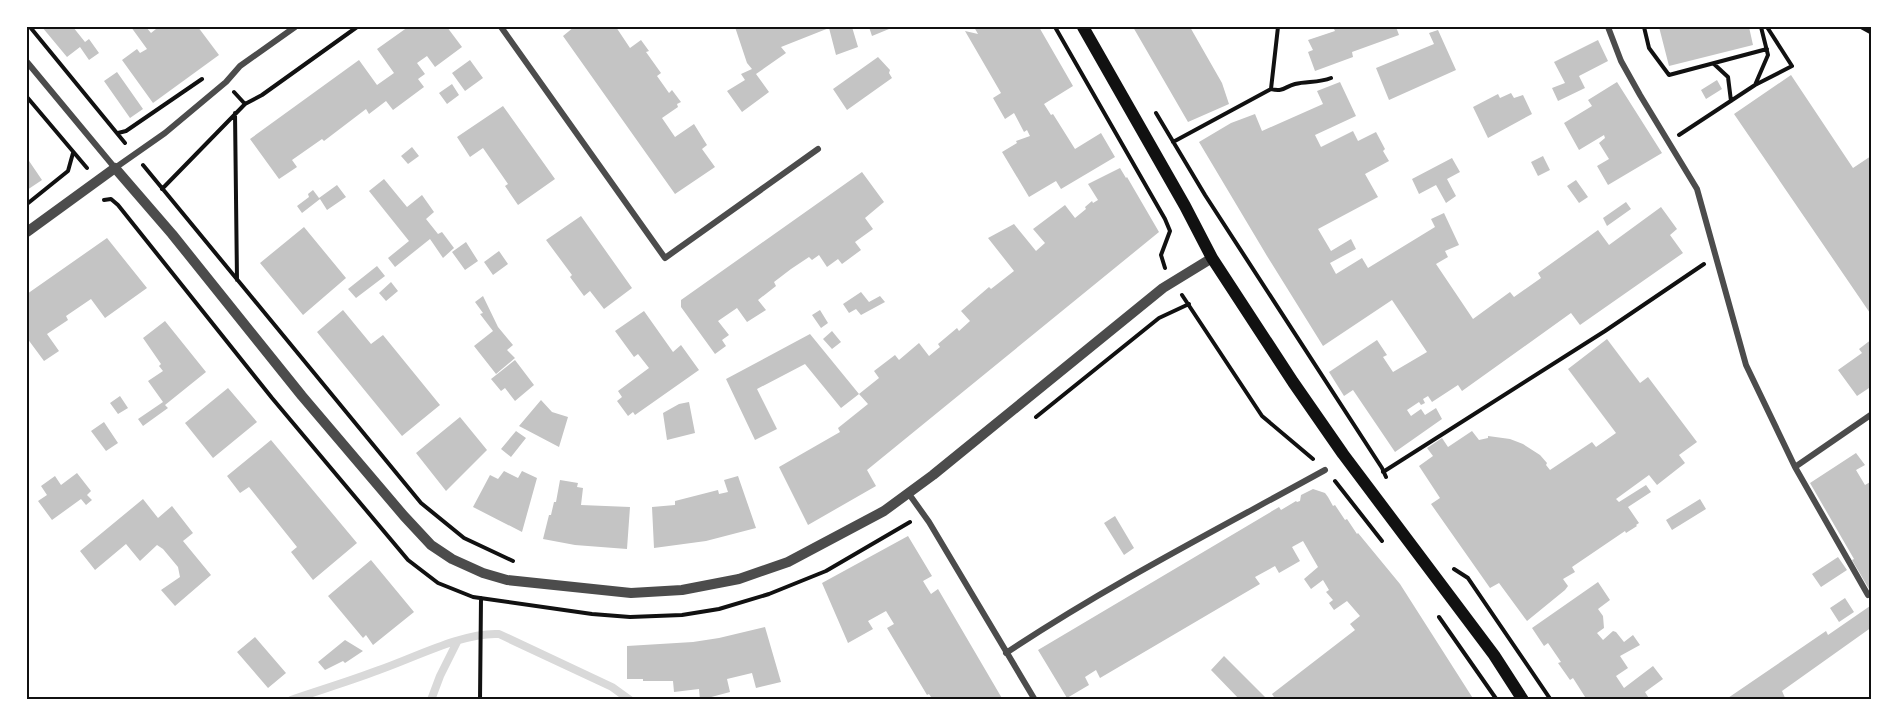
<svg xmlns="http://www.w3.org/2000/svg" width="1899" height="727" viewBox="0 0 1899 727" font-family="'Sofia Sans Condensed',sans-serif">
	<rect width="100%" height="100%" fill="#fff"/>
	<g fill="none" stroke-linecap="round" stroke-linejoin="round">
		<!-- stream -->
		<path stroke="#d9d9d9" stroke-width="8" d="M291,700C320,690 350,681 379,670C414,658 463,632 499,634L612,687L630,700
			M431,700L440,676L457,642"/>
	</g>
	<!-- building -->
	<path fill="#c4c4c4" d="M42,27H73L85,42L89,39L99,53L89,60L80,47L67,57Z
		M131,27H146L151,33L156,29L155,27H198L219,55L153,103L122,60L137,49L140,53L147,49Z
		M408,27H447L462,47L435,67L427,56L417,63L425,74L418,79L424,87L393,110L386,101L369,114L366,109L324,141L322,139L292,160L297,167L279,179L250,139L359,60L377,85L394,73L377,49Z
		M574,27H616L630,48L641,40L649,51L646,52L661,73L657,76L669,93L672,90L681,102L677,104L678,107L662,118L675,137L694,124L707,145L702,149L715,167L675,194L563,36Z
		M735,27H852L858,47L836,55L829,28L781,47L786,53L756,74L769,92L742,112L727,91L745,80L741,74L752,69L747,63Z
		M869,27H889V29L872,36Z
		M974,27H1039L1073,86L1044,104L1051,115L1053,114L1075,149L1101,133L1115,157L1061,189L1056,181L1029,197L1002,152L1017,143L1016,141L1030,136L1027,130L1024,132L1014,113L1005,119L993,98L1001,93L965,31L978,34Z
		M1133,27H1190L1222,83L1229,104L1188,122Z
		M1333,27H1396L1399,35L1352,52L1353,57L1315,71L1308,52L1313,50L1308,40L1335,31Z
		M1659,27H1749L1753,45L1669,66Z
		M1438,30L1456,70L1389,100L1376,68L1434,44L1429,33Z
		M1598,40L1608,61L1579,76L1585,88L1558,101L1552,88L1565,83L1554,62Z
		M878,57L890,70L889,73L892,78L847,110L833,89Z
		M470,60L483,78L465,91L452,73Z
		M117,72L143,109L130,118L104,81Z
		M1791,75L1853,168L1871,156L1872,158V316L1734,114Z
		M1717,80L1722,89L1706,99L1701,90Z
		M1340,82L1356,116L1315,135L1321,147L1353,131L1358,141L1376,132L1385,149L1383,151L1389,161L1365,174L1378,197L1318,229L1331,251L1351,239L1356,249L1330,263L1336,274L1362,258L1368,268L1435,227L1431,219L1444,213L1459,245L1445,251L1448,257L1436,264L1473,319L1510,292L1514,297L1541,278L1538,273L1598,230L1609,245L1661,207L1677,229L1670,235L1683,253L1580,325L1571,313L1462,391L1458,385L1432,402L1428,396L1423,399L1425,403L1421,405L1419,402L1407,410L1411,416L1421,409L1425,415L1436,408L1442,419L1395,452L1353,390L1344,396L1329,372L1377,340L1387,355L1383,357L1393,372L1427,352L1392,300L1323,346L1267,256L1199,142L1231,123L1255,114L1262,131L1323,104L1317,91Z
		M1617,82L1662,153L1608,185L1597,166L1609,159L1599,143L1605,138L1604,135L1579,150L1564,123L1592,106L1588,100Z
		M452,84L459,95L447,104L439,93Z
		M1511,93L1514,98L1523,95L1532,114L1488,138L1473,107L1498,94L1500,98Z
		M503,106L555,179L518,205L505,186L508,184L483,148L470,157L457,137Z
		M412,147L419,156L408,164L401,156Z
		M1543,156L1550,170L1538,176L1531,162Z
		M27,158L42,180L27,190Z
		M1452,158L1460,172L1447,179L1456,196L1446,203L1436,185L1419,194L1412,179Z
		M1120,168L1126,178L1127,177L1159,232L867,470L876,486L808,525L779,467L840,432L838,428L868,404L859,394L841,408L805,364L757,389L777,429L755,440L726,379L810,334L859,394L879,378L874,371L895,355L899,360L919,343L929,356L940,347L938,344L957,328L959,331L970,321L961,311L989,287L991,289L1014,271L988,238L1014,224L1036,251L1045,243L1033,229L1065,205L1075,218L1086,209L1085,207L1092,201L1093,203L1098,200L1088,184Z
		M862,172L884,202L865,218L873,229L855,242L861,250L842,264L838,259L827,267L819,255L812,260L809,257L791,269L774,282L776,286L758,300L766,310L747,322L737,308L718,321L729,335L722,340L726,346L715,354L681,307V300Z
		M384,179L407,207L422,195L434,212L426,219L438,234L442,232L454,248L443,258L430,239L395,267L388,258L409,241L369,191Z
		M1576,180L1588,197L1579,203L1567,186Z
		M337,185L346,197L327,210L320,199L302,213L297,206L309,197L308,194L313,190L319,198Z
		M1626,202L1631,209L1607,226L1603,218Z
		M581,216L632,288L604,309L590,291L584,296L570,277L572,275L546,240Z
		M304,227L346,278L303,315L260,263Z
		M107,238L147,288L105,318L91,299L66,316L68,320L47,334L59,351L44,361L27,338V294Z
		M466,242L478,261L465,270L452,252Z
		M499,251L508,264L493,275L484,262Z
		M377,266L385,276L356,298L348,289Z
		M391,282L398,291L386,301L379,293Z
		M861,292L869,302L880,296L885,302L861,315L856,309L849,313L843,304Z
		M483,296L498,327L513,345L507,350L515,358L496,374L474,346L493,331L480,314L483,313L475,302Z
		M343,310L371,344L383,335L440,405L402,436L317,332Z
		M820,310L828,323L821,328L812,315Z
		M644,311L673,352L681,345L699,370L635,415L633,412L628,416L617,401L622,397L618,391L649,368L638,354L634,357L615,331Z
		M165,321L206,372L165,405L168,408L143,426L138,419L163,402L148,381L163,371L159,366L161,364L143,338Z
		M832,331L841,342L832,349L823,339Z
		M1607,339L1640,383L1648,377L1697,442L1679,455L1685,463L1657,485L1649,475L1616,499L1619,502L1646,485L1651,492L1628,507L1639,523L1636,525L1637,526L1626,533L1625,531L1572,567L1575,572L1563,579L1568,586L1565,590L1527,621L1499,583L1490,588L1431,504L1440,498L1419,466L1433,456L1427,448L1442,438L1448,447L1472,431L1479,440L1488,438V436L1510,439L1523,444L1540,455L1547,463L1546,465L1550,470L1592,442L1596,447L1616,433L1568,369Z
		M1872,339V386L1857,396L1838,370L1862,353L1859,349Z
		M515,360L534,385L515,401L505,388L501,391L491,379Z
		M228,388L257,422L213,458L185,423Z
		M120,396L128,408L118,414L110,403Z
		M541,400L552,412L568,417L559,447L519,426Z
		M689,402L695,433L667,440L663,413L679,404Z
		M460,417L487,450L446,491L416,453Z
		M104,422L118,443L106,451L91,431Z
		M516,431L526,438L511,457L501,449Z
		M271,440L357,543L313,580L291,552L297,547L249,487L240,493L227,476Z
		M1856,453L1865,465L1856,470L1865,485L1872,481V594L1852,560L1854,559L1810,483Z
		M504,471L518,478L522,471L537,478L522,532L473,507L490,475L498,479Z
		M77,473L91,491L87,495L92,500L86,505L81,499L52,520L38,501L47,495L41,486L55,476L61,485Z
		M738,476L756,528L706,541L654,548L652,507L675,505V501L718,490L719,494L728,492L724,480Z
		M560,480L578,483L577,487L583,488L581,505L630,507L627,549L575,545L543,539L549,515H551L554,502H556Z
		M1313,489L1325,493L1328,497L1333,506L1335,505L1345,520L1347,519L1357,534L1358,533L1400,584L1474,700H1276L1272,694L1355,630L1350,624L1360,616L1347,601L1334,610L1329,603L1333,600L1326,592L1329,590L1323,580L1311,589L1304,579L1318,567L1303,541L1292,547L1300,561L1279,573L1275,566L1255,577L1260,584L1100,678L1096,670L1085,677L1089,685L1067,698L1038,650L1279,507L1281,510L1296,501L1297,502L1300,501L1301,495Z
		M143,499L158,518L172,506L193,533L183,541L211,575L175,606L161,590L180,577L178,567L163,549L157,545L140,561L126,544L95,570L80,551Z
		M1700,499L1706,509L1672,530L1666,520Z
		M1115,516L1134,548L1124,555L1104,523Z
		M908,536L932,576L923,581L926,586L931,594L938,589L1003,700H933L929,694L927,695L887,628L894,624L886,611L868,621L873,629L848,643L822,583Z
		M1838,557L1847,570L1821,587L1812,574Z
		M371,560L414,612L373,645L366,635L363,638L328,596Z
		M1598,582L1610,600L1598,609L1603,616L1604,628L1597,633L1603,640L1613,631L1616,632L1624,642L1633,635L1640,645L1620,656L1628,668L1616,676L1624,688L1653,666L1663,679L1645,692L1650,700H1587L1573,678L1570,680L1558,663L1561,662L1548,643L1544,646L1532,628Z
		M1845,598L1854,612L1839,622L1830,608Z
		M1870,606L1872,609V627L1782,691L1786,700H1725L1826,631L1828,635Z
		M765,627L781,682L756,688L752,673L727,679L730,692L700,700L699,689L674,692L673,681H643V679H627V646L693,642L719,638Z
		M255,637L286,673L268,688L237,652Z
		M345,640L363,651L345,663L343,661L325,670L318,662Z
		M1224,656L1268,700H1240L1211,670Z"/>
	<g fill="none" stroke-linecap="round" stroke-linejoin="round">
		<!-- path -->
		<path stroke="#111" stroke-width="4" d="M30,27L125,143
			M1055,27L1165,219L1170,231L1161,255L1165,268
			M1644,27L1649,48L1669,75L1767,49
			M1861,27L1872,33
			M1714,64L1728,77L1731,101
			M1755,85L1792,66L1767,27
			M1271,89C1284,92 1284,87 1295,84C1307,81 1319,83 1331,78
			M234,92L245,104L262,95L357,27
			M27,97L87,168
			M235,113L237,280
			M1156,113L1205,195L1382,468L1386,477
			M118,133L126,131L202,79
			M1679,135L1755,85L1768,55L1761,27
			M1173,142L1271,89L1278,27
			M143,165L421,503L464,538L513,561
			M162,189L245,104
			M104,200L111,199L118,205L272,398L408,560L438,583L473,597L592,614L630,617L682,615L719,609L769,594L826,571L910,522
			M27,204L68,171L73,153
			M1182,295L1262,416L1313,459
			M1036,417L1159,318L1189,304
			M1383,472L1605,331L1704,264
			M1335,481L1382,541
			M1454,569L1468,578L1551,700
			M1439,617L1497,700
			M480,700L481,598"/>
		<!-- minor -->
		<path stroke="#4c4c4c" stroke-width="6" d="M501,27L665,258L818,149
			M1608,27L1621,61L1640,95L1697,189L1746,365L1795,467L1868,595
			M27,62L115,168L165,133L226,82L240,66L295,27
			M1795,467L1872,414
			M909,494L929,522L1035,700
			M1006,653C1108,585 1218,529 1325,470"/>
		<!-- tertiary -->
		<path stroke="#4c4c4c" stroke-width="10" d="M27,232L115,168L172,234L302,396L404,516L431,545L452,559L483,573L507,580L631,593L682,590L739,579L788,562L884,511L933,475L1163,288L1212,258"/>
		<!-- secondary -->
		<path stroke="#111" stroke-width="12" d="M1083,27L1185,206L1212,258L1293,382L1343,454L1494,655L1523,700"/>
	</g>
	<!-- border -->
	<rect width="1899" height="727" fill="none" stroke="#ffffff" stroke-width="57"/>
	<rect x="28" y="28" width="1842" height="670" fill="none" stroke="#111" stroke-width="2"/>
</svg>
